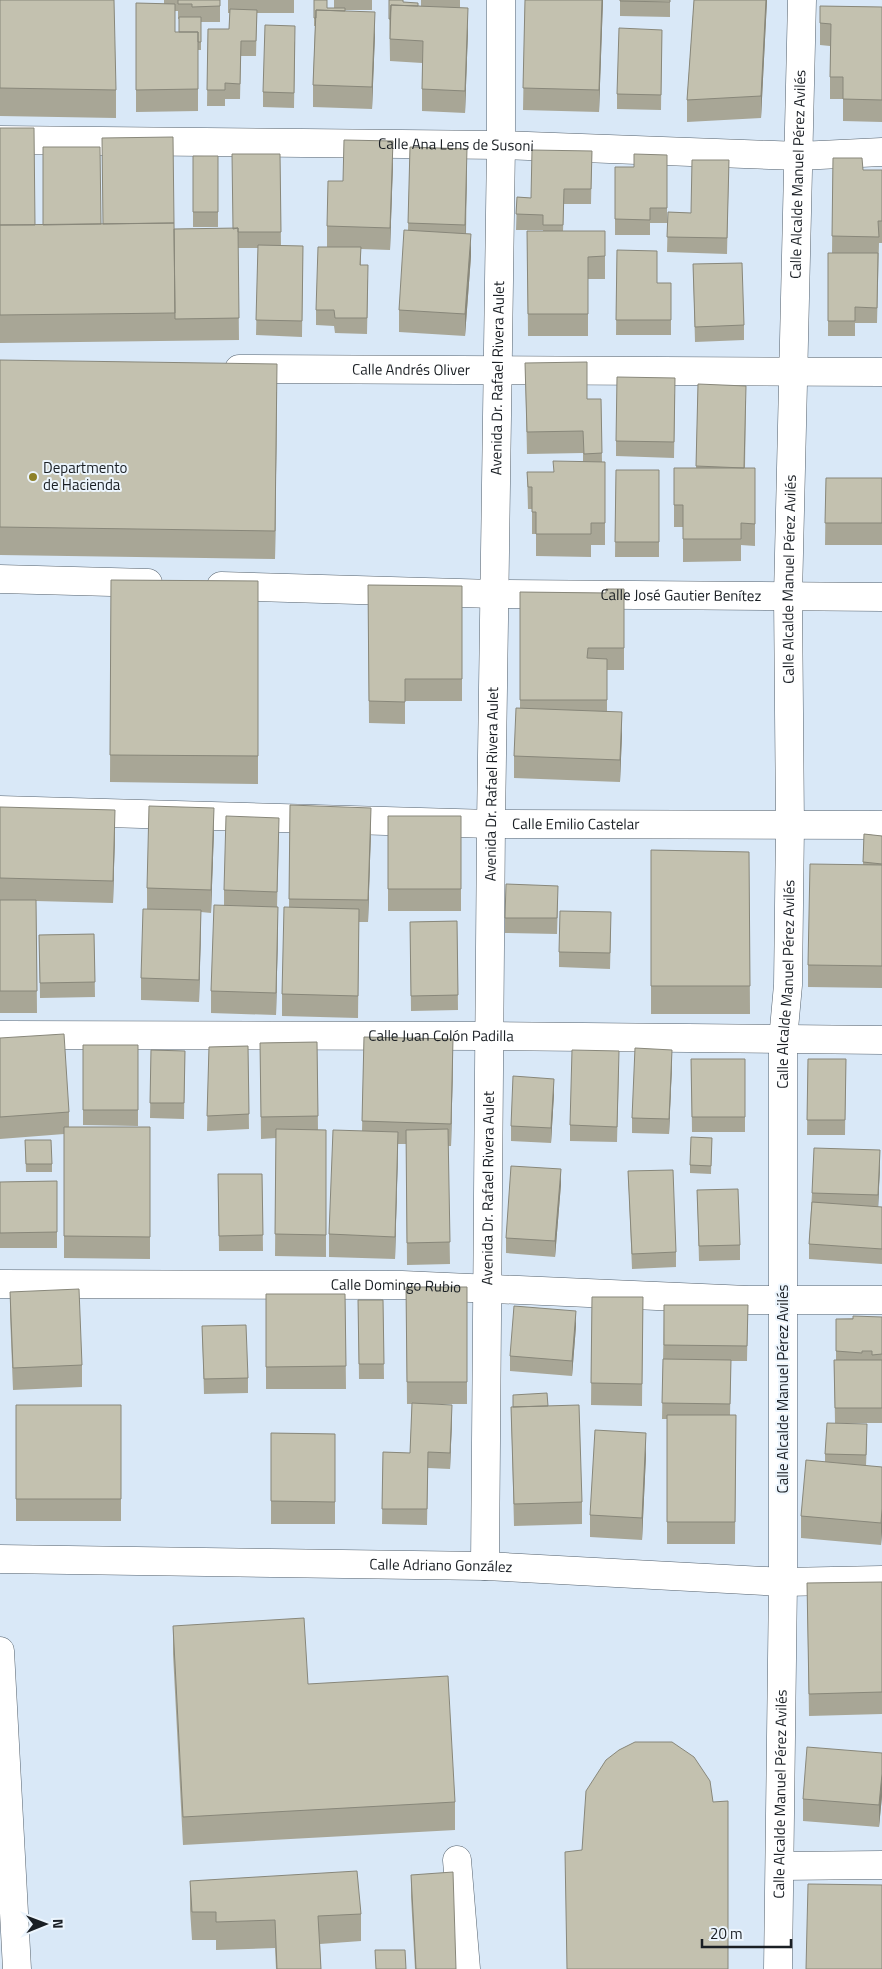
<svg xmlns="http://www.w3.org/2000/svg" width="882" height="1969" viewBox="0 0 882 1969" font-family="'Titillium Web',sans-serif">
	<rect width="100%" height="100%" fill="#d9e8f7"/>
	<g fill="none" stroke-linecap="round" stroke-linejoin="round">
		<!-- minor casing -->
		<g stroke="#54616d" stroke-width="29">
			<g id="minor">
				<path id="s1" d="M0,140L501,145L799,156L882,152"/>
				<path id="s2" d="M239,369L882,372"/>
				<path d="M0,579L148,583"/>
				<path id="s3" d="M221,586L494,594L882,597"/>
				<path id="s4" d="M0,810L491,824L882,825"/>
				<path id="s5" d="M0,1035L490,1036L882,1040"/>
				<path id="s6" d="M0,1284L402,1285L748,1300H882"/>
				<path id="s7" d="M0,1559L485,1566L783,1582L882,1580"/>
				<path id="s8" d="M485,1566L491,824L501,145V0"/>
				<path d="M0,1651L17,1969"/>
				<path d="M457,1860L466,1969"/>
				<path d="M780,1866L882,1865"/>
				<path id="s9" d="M778,1969L783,1582V1040L788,985L790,826L788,596L802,0"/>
			</g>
		</g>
		<!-- minor -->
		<use href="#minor" stroke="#fff" stroke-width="28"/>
	</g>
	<!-- wall -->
	<path fill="#a8a696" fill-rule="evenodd" d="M0,0L116,90V118L0,116Z
		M164,0H220V22H201V50H198V111L136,112V3L164,4ZM175,11H178V19H179V32H175Z
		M228,0H294V13H257L256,56H241L240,99H225V106H207L208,29H229L230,13H228Z
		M314,0L327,8H334V0H372V10H345V11L375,34L372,109L313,107V85L315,26H314Z
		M389,0L421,6V0H460V8L468,30L465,113L422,111V63L390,61Z
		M525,0H603L599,112L523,110Z
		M620,0H670V17L620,16Z
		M694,0H767L761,118L687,122V100Z
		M820,6L882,7V122L843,121V99H830V46L820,45Z
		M662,30L661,110L617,109V94Z
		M295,41L294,108L263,107V92Z
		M0,128L35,225L101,224L174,229H233L280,154L281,246H303L302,337L256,335L258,248H238L239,340L0,343Z
		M410,147L467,171L466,234L471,256L465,336L399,332V310L408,230Z
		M592,151L591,204H564L563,231H605V279H588V336H528L527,231H543V230H516L517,197L531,198Z
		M667,155V223H650V235H615V167H634Z
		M193,156H218V227H193Z
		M833,158L863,170H882V243H879L877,323H855V336H828V253H832Z
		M729,160L727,254L667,252L668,212L691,213Z
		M393,163L390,250L361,249V265L368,281L367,334L335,333L334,326L316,325V310L327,247V226L343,181Z
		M617,250L657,283H671V335H616Z
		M693,264L744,325V340L695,342Z
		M0,360L277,392L275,559L0,555Z
		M525,363L587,399H601L602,462H605V545H591V557L536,556V534H532V509H528L527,472H553L583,462V453L527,454Z
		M698,384L746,401L745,468H755V546L741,545V561L683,562V527H674V468H696Z
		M675,394L674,458L616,456V441Z
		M616,470H659V557H615Z
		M826,478H882V545H825Z
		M111,580L258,581V784L110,782Z
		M368,585L462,586V701H405V724L369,723Z
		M624,589V670H607V712L622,734L620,782L514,778V756L520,708V592L606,593Z
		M290,805L371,830L368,922H359L358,1018L282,1016V994L289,907Z
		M0,807L115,832L113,903L36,901L37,1013H0Z
		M388,816H461V911H388Z
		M214,830L211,913L201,912L199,1002L141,1000V978L147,909V888Z
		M279,833L277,907L278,929L276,1015L211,1013V991L224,905V890Z
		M864,834L882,836V988L808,987V965L863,865Z
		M651,850L749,852L750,1014H651Z
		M558,901L557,934L505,933V918Z
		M457,921L458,1010L411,1011L410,922Z
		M611,928L610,969L559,967V952Z
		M94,934L95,997L40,998L39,935Z
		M364,1037L453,1061L451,1146H448L450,1264L407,1265L406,1144H398L395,1259L329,1257V1234L362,1131Z
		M0,1038L69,1112V1127H150V1259L64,1258V1134L0,1139Z
		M317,1042L318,1130H326V1257L275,1256L276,1138L261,1139L260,1043Z
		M83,1045H138V1126L83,1125Z
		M248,1046L249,1129L207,1131L209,1047Z
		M151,1050L185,1051L184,1119L150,1118Z
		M691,1059H745V1132H692Z
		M808,1059H846L845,1135H807Z
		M672,1065L669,1134L632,1133V1118Z
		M619,1066L617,1142L570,1141V1125Z
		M554,1094L551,1143L511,1141V1126Z
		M712,1138L711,1174L690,1173V1165Z
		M25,1140L52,1164V1172H26Z
		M880,1165L878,1207H882V1264L809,1259V1244L812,1193Z
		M628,1171L676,1252V1267L632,1269Z
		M218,1174H262L263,1251H219Z
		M57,1181V1248H0V1182Z
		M561,1184L555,1257L506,1253V1238Z
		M697,1190L740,1245V1260L699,1261Z
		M406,1287H467V1404H430L452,1420L450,1469L428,1468L427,1525L382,1524L383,1452L410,1453L412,1404H407Z
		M10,1292L82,1365V1387L13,1390L10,1314Z
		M266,1294H345L346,1389H266Z
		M592,1297H643L642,1406L591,1405Z
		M358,1300H383L384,1379H359Z
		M664,1305H748L747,1361H731L730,1415H736L735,1544H667V1419H662Z
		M882,1317V1423H835L834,1360H836V1319Z
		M202,1326L248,1378V1393L204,1394Z
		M576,1326L572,1376L510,1371V1356Z
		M16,1405H121V1521H16Z
		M548,1406L582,1502V1524L514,1526L511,1407Z
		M271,1433L335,1434V1524H271Z
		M867,1440L866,1466L882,1467V1531L881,1545L801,1538V1516L825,1462V1454Z
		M646,1455L642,1540L590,1537V1515Z
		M882,1582V1714L809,1716L807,1583Z
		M173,1626L308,1684L455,1802V1830L183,1845L173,1654Z
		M882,1753V1796L879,1827L803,1821V1799Z
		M411,1875L456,1969H415L411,1897Z
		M190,1881L361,1914V1941L320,1944L321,1969H276L275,1948L216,1950V1940H192L190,1909Z"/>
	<!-- shaded-wall -->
	<path fill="#88877a" d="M602,0H603L599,112V90Z
		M766,0H767L761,118V96Z
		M468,8V30L465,113V91Z
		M375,12V34L372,109V87Z
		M393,141V163L390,250V228Z
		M467,149V171L465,247V225Z
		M471,234V256L465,336V314Z
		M277,364V392L275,559V531Z
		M622,712V734L620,782V760Z
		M214,808V830L211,913V890Z
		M371,808V830L368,922V900Z
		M115,810V832L113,903V881Z
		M278,907V929L276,1015V993Z
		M201,910V932L199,1002V980Z
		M453,1039V1061L451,1146V1124Z
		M672,1050V1065L669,1134V1119Z
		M554,1079V1094L551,1143V1128Z
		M398,1132V1154L395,1259V1237Z
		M880,1150V1165L878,1211V1195Z
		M561,1169V1184L555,1257V1241Z
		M576,1311V1326L572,1376V1361Z
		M452,1405V1420L450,1469V1453Z
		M646,1433V1455L642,1540V1518Z
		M882,1509V1531L881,1545V1523Z
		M882,1774V1796L879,1827V1805Z"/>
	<!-- building -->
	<path fill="#c3c1af" stroke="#88877a" d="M0,0H114L116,90L0,88Z
		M178,0H220V6L192,7V4H178Z
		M314,0H327V8H345V11L316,10V18H314Z
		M389,0H403V2L418,3V6L391,5L390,19H389Z
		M525,0H602L599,90L523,88Z
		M620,0H670V2L620,1Z
		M694,0H766L761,96L687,100Z
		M136,3L175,4V32H198V89L136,90Z
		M391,5L468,8L465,91L422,89L423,41L390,39Z
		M820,6L882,7V100L843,99V77H830L831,24L820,23Z
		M230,9L257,10L256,41H241L240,84L225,83V90H207L208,29H229Z
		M316,10L375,12L372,87L313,85Z
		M179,17H201V42H198V32H179Z
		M265,25L295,26L294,93L263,92Z
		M619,28L662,30L661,95L617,94Z
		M0,128H34L35,225H0Z
		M173,137L174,223L103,224L102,138Z
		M344,140L393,141L390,228L327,226L328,181H343Z
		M43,147H100L101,224L43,225Z
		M410,147L467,149L465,225L408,223Z
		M532,150L592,151L591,189H564L563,225H543V215L516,214L517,197L531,198Z
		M232,154H280L281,232H238V228L233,229Z
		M634,154L667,155V208H650V220L615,219V167H634Z
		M193,156H218V212H193Z
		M833,158H862L863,170H882V221H878L879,237L832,236Z
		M692,160H729L727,238L667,237L668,212L691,213Z
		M174,223L175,313L0,315V225Z
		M238,228L239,318L175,319L174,229Z
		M404,230L471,234L465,314L399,310Z
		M527,231H605V256L588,257V314H528Z
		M258,245L303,246L302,321L256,320Z
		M318,247H361L360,265H368L367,318H335L334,310H316Z
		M617,250L657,251V283H671V320H616Z
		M828,253H878L877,308L855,307V321H828Z
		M742,263L744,325L695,327L693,264Z
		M0,360L277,364L275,531L0,527Z
		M587,362V399H601L602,453L584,454L583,431L527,432L525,363Z
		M617,377L675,378L674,442L616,441Z
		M698,384L746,386L744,468L696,466Z
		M553,461L605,462V523H591V534H536V512H532V487H528L527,472H554Z
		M674,468H755V524L741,523V539H683V505H674Z
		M616,470H659V542H615Z
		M826,478H882V523H825Z
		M111,580L258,581V756L110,755Z
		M368,585L462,586V679H405V702L369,701Z
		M606,589H624V648H588L587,658L607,659V700H520V592L606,593Z
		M516,708L622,712L620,760L514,756Z
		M290,805L371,808L368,900L289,899Z
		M149,806L214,808L211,890L147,888Z
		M0,807L115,810L113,881L0,878Z
		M226,816L279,818L277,892L224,890Z
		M388,816H461V889H388Z
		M864,834L882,836V864L863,862Z
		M651,850L749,852L750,986H651Z
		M810,864L882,865V966L808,965Z
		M506,884L558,886L557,918H505Z
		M0,900H36L37,991H0Z
		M214,905L278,907L276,993L211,991Z
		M284,907L359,909L358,996L282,994Z
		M143,909L201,910L199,980L141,978Z
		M560,911L611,912L610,953L559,952Z
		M457,921L458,995L411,996L410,922Z
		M94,934L95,982L40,983L39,935Z
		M64,1034L69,1112L0,1117V1038Z
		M364,1037L453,1039L451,1124L362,1121Z
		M317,1042L318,1116L261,1117L260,1043Z
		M83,1045H138V1110H83Z
		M248,1046L249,1114L207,1116L209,1047Z
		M635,1048L672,1050L669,1119L632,1118Z
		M151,1050L185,1051L184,1103H150Z
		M572,1050L619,1051L617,1127L570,1125Z
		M691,1059H745V1117H692Z
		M808,1059H846L845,1120H807Z
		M513,1076L554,1079L551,1128L511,1126Z
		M64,1127H150V1237L64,1236Z
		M276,1129L326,1130V1235L275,1234Z
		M448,1129L450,1242L407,1243L406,1130Z
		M333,1130L398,1132L395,1237L329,1234Z
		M691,1137L712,1138L711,1166L690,1165Z
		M25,1140H51L52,1164H26Z
		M814,1148L880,1150L878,1195L812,1193Z
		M511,1166L561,1169L555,1241L506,1238Z
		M673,1170L676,1252L632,1254L628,1171Z
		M218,1174H262L263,1235L219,1236Z
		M57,1181V1232L0,1233V1182Z
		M738,1189L740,1245L699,1246L697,1190Z
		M812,1202L882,1207V1249L809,1244Z
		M406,1287H467V1382H407Z
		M79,1289L82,1365L13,1368L10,1292Z
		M266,1294H345L346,1366L266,1367Z
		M592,1297H643L642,1384L591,1383Z
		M358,1300H383L384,1364H359Z
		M664,1305H748L747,1346L664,1345Z
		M514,1306L576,1311L572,1361L510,1356Z
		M853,1316L882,1317V1354L872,1355V1351H862V1353L836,1351V1319H853Z
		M246,1325L248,1378L204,1379L202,1326Z
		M663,1359L731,1360L730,1404L662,1403Z
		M834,1360H882V1408H835Z
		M547,1393L548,1406L513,1407V1395Z
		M412,1403L452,1405L450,1453L428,1452L427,1509H382L383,1452L410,1453Z
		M16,1405H121V1499H16Z
		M579,1405L582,1502L514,1504L511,1407Z
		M667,1415H736L735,1522H667Z
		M827,1423L867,1424L866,1455L825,1454Z
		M595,1430L646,1433L642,1518L590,1515Z
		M271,1433L335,1434V1502L271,1501Z
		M806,1460L882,1467V1509L881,1523L801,1516Z
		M882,1582V1692L809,1694L807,1583Z
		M304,1618L308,1684L448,1676L455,1802L183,1817L173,1626Z
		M635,1742H672L694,1757L710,1781L713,1802L728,1801V1969H567L565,1852L582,1850L586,1791L606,1760L619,1750Z
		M807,1747L882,1753V1774L879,1805L803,1799Z
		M357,1871L361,1914L318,1916L321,1969H277L275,1920L216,1922V1912H192L190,1881Z
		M453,1872L456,1969H416L411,1875Z
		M808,1884L882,1885V1969H806Z
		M375,1950H405L406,1969H376Z"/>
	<!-- markers -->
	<circle fill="#8e8128" stroke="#ecf5fd" stroke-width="2" cx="33" cy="477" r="5"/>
	<g text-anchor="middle" stroke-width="4" stroke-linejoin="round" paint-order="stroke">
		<!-- street labels -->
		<g font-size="15" fill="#1a1f24" stroke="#ecf5fd">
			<text dy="5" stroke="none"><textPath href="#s1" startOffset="456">Calle Ana Lens de Susoni</textPath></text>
			<text dy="5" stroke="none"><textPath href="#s9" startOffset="1795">Calle Alcalde Manuel Pérez Avilés</textPath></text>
			<text dy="5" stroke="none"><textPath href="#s2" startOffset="172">Calle Andrés Oliver</textPath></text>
			<text dy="5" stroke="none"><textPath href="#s8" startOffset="1188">Avenida Dr. Rafael Rivera Aulet</textPath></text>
			<text dy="5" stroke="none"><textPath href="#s9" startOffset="1390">Calle Alcalde Manuel Pérez Avilés</textPath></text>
			<text dy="5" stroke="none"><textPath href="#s3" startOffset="460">Calle José Gautier Benítez</textPath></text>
			<text dy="5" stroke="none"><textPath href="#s8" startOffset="782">Avenida Dr. Rafael Rivera Aulet</textPath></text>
			<text dy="5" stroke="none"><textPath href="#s4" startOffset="576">Calle Emilio Castelar</textPath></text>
			<text dy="5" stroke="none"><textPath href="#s9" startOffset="985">Calle Alcalde Manuel Pérez Avilés</textPath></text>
			<text dy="5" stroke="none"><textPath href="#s5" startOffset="441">Calle Juan Colón Padilla</textPath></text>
			<text dy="5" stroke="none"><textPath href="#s8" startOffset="378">Avenida Dr. Rafael Rivera Aulet</textPath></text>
			<text dy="5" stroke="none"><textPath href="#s6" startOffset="396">Calle Domingo Rubio</textPath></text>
			<text transform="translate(783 1389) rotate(-90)" y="5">Calle Alcalde Manuel Pérez Avilés</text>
			<text dy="5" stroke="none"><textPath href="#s7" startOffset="441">Calle Adriano González</textPath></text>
			<text dy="5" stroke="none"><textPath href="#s9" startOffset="175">Calle Alcalde Manuel Pérez Avilés</textPath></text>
		</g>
		<!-- poi labels -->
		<g font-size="15" fill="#1a1f24" stroke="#ecf5fd" text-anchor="start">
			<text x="43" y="473">Departmento<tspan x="43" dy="17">de Hacienda</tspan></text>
		</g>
	</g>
	<!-- north arrow -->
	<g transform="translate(45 1924) rotate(89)" stroke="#ecf5fd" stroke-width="4" paint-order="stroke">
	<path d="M0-4L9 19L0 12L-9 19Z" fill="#1a1f24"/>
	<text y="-8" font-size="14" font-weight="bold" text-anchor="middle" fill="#1a1f24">N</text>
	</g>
	<!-- scale -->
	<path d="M702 1939v8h89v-8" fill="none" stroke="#1a1f24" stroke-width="2.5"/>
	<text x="710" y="1939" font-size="15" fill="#1a1f24" stroke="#ecf5fd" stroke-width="4" paint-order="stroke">20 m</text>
</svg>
